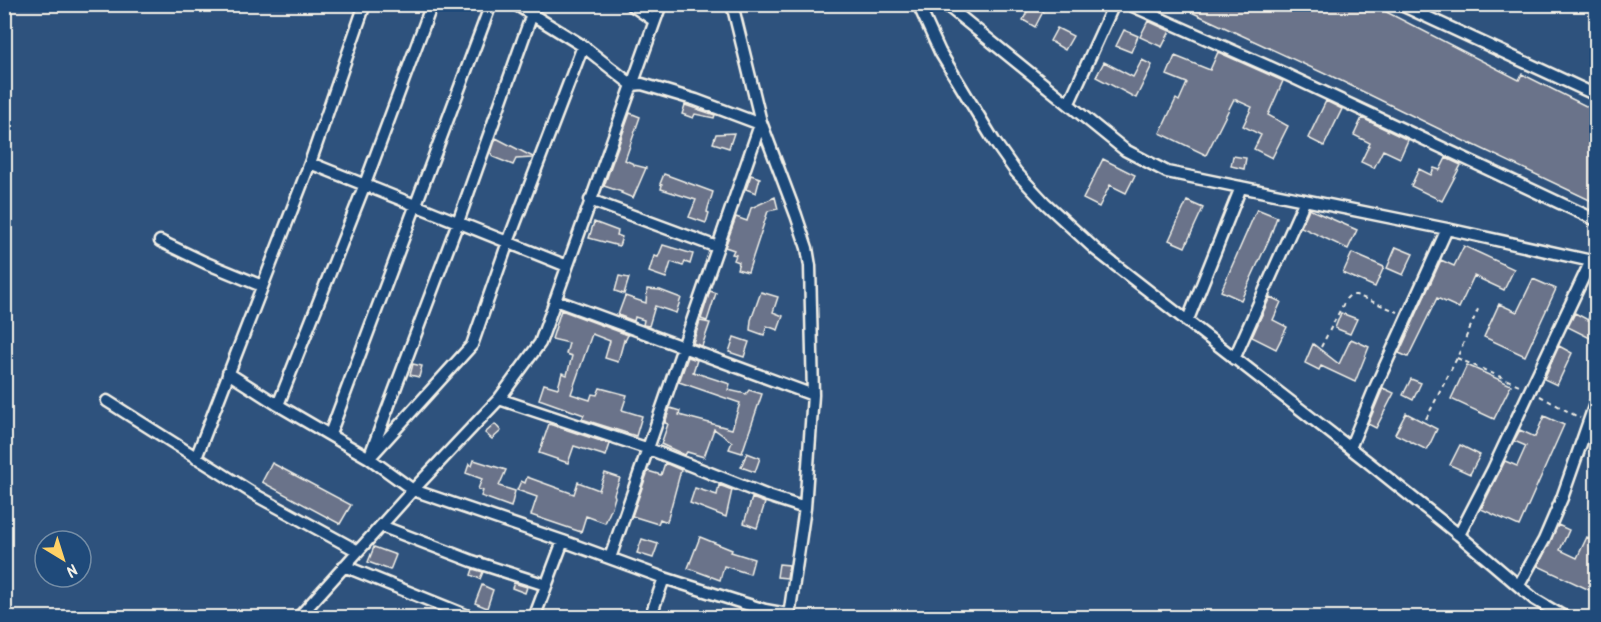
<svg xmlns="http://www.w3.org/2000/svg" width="1601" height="622" viewBox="0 0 1601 622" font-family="Kalam,sans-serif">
	<rect width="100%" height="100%" fill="#2e527d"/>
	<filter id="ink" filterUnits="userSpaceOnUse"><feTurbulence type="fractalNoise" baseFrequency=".0167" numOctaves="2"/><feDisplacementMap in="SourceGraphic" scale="12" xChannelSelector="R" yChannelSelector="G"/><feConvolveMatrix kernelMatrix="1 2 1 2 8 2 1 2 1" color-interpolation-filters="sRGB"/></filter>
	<g filter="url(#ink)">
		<!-- building -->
		<path fill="#6a738a" stroke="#f4f1e8" stroke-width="1.5" d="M1031,4H1047L1035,27L1023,20Z
			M1174,4H1371L1519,80L1522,74L1596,111V203L1472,144V145L1323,72V73Z
			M1148,21L1170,31L1162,47L1140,37Z
			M1057,28L1073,36L1065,50L1050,41Z
			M1124,30L1138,36L1131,52L1116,46Z
			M1218,52L1283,81L1268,115L1288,126L1272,158L1254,149L1261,135L1243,126L1252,107L1234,99L1206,155L1160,133L1176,99L1179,101L1187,83L1167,75L1175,56L1210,70Z
			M1142,60L1152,65L1136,98L1096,77L1104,62L1133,77Z
			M1326,101L1342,109L1324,146L1308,138Z
			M685,105L715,115L714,118L695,114L693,118L682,114Z
			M630,113L640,117L625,160L634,164V165L646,168L633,198L621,193L622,192L604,186Z
			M1362,118L1408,140L1400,158L1383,150L1374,168L1361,162L1370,143L1354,135Z
			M734,133L729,148L713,143L716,134Z
			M496,138L533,157L532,158L516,159L513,165L493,157L491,153Z
			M1233,156L1246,158L1244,169L1231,166Z
			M1446,158L1461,165L1442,201L1411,186L1419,169L1431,175L1434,168L1440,170Z
			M1103,159L1135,175L1126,193L1110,185L1099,207L1083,199Z
			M664,174L713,192L708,208L707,212L709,213L706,223L689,217L696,200L661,189L662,185L660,184Z
			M751,175L760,178L756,193L746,189Z
			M775,197L778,209L768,211L748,272L737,269L739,262L734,260L736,255L732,254L734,250L725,247L736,217L747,221L751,208Z
			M1187,201L1203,208L1185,247L1169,240Z
			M1257,209L1277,217L1270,237L1241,300L1221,291Z
			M1309,209L1357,230L1348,249L1301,227Z
			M594,222L618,231L617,235L622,237L619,246L589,238Z
			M663,245L693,254L690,264L685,262L683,266L671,262L666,278L649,272L654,256L658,257Z
			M1464,246L1514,269L1504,290L1474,276L1459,308L1437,298L1408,357L1399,353L1441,260L1454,266Z
			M1396,247L1413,254L1403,275L1387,268Z
			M1352,253L1384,267L1375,287L1343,273Z
			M619,276L629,278L624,294L615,291Z
			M1533,279L1556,289L1525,356L1484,337L1499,304L1517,312Z
			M647,289L660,290L681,298L676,313L655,306L649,326L643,325L644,320L635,317L634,321L618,315L625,296L646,303Z
			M710,291L716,293L707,321L701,319Z
			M761,292L778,297L773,312L783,316L778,330L767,326L764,335L750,330L751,320Z
			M1270,297L1281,302L1273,320L1287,327L1276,349L1252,337Z
			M1596,302V341L1568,327L1575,313L1588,320Z
			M561,310L628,335L625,341L624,340L618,362L605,358L610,341L592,334L571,394L590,400L592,394L597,395L600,388L627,395L622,410L642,416L636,436L582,419L584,415L539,399L544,384L558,388L562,373L567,375L572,356L566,354L569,343L552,339Z
			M1341,313L1357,319L1350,334L1335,328Z
			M700,321L710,323L702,346L693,343Z
			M734,337L749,342L744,357L729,352Z
			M1351,339L1369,347L1355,382L1321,366L1319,370L1305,363L1313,344L1339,364Z
			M1559,346L1572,353L1557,385L1544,379Z
			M688,357L697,360L693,372L730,384L728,390L746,394L749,390L762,394L742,453L729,449L732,442L714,429L704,457L687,452L685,455L661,444L668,424L665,423L670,408L680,411L679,415L732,429L740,403L679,382Z
			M413,364L422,366L419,377L410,375Z
			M1467,365L1511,385L1494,419L1451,399Z
			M1411,379L1421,383L1413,400L1403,395Z
			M1383,388L1394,393L1376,428L1368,424Z
			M1406,413L1437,429L1427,450L1395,434Z
			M1544,416L1564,425L1519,526L1481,509L1505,461L1517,466L1526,446L1514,441L1520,430L1535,437Z
			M495,424L501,431L492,439L485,433Z
			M549,424L610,444L606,456L574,446L568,463L539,453Z
			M1460,445L1480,455L1470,474L1450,465Z
			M747,453L760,458L755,472L741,467Z
			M474,460L506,470L499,486L515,491L511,507L481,496L483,491L478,489L482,479L466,473L469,464L472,466Z
			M272,463L351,505L340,524L262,482Z
			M665,463L681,470L667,522L660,519L658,524L632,516L648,471L661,475Z
			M605,473L620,478L614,494L615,497L612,507L605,523L586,516L581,532L531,515L537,497L517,490L521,481L525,483L527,477L574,494L578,482L599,490Z
			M719,485L732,490L726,517L690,503L695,488L717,495Z
			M752,498L765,503L757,528L744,523Z
			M1558,525L1569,530L1560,550L1577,558L1587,537L1596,541V593L1538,566Z
			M700,537L732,550L731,552L754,559L750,574L724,566L720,580L688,568Z
			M642,539L658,544L653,558L637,553Z
			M374,547L396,555L390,570L368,562Z
			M779,564L789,565L787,578L777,577Z
			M473,569L483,572L480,579L471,575Z
			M514,583L527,587L525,593L512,588Z
			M482,585L493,590L487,608L475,603Z"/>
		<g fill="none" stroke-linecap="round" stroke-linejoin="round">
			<!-- minor casing -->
			<g stroke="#f4f1e8" stroke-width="15">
				<path id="minor" d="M515,4L583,46L632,85L642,84L696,100L760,124
					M630,4L655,21
					M918,4L940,52L994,141L1016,172L1045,203L1096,250L1368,462L1459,535L1534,599L1566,618
					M945,4L1125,150L1167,172L1447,229L1596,262
					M1128,4L1281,72L1596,220
					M1399,4L1596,95
					M1069,103L1114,4
					M310,163L567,266
					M590,200L717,247
					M160,241L206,263L262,286
					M555,300L813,395
					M1187,322L1241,187
					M1234,359L1305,200
					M228,373L278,405L369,458L413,490L563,541L664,578L765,610L787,614L790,609L805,508L813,395L810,266L807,248L796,215L761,122L732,4
					M499,399L649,449L768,496L805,508
					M107,401L259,497L358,551
					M278,405L365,184L432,4
					M330,434L491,4
					M1350,448L1374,390L1447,229
					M374,453L472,345L508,242L583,46
					M196,458L310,163L365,4
					M369,458L458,222L532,14
					M381,526L472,561L546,585
					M1459,535L1493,469L1591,261
					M610,558L761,122
					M344,566L473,618
					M1519,585L1544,540L1562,498L1596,401
					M298,618L413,490L499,399L540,343L661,4
					M534,618L563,541
					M650,618L664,578"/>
			</g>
			<!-- path -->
			<path stroke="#f4f1e8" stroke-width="2" stroke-dasharray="4.5 4.5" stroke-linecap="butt" d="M1321,347L1346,299L1350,295H1356L1398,312
				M1457,358L1519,385
				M1540,396L1580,418
				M1426,419L1457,358L1479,307"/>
			<!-- minor -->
			<use href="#minor" stroke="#1f4a7a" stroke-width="10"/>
		</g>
	</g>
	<!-- margin -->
	<rect width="1601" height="622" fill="none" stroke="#1f4a7a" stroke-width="24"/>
	<rect x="12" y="12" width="1577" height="598" fill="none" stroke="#f4f1e8" stroke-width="2" filter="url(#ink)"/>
	<!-- north arrow -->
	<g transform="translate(63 559) rotate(142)"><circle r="28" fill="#1f4a7a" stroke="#748da6" stroke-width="1.5"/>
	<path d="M0-4.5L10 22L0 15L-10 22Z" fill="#ffd166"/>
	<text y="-9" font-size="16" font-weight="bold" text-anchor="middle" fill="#f4f1e8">N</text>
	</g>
</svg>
